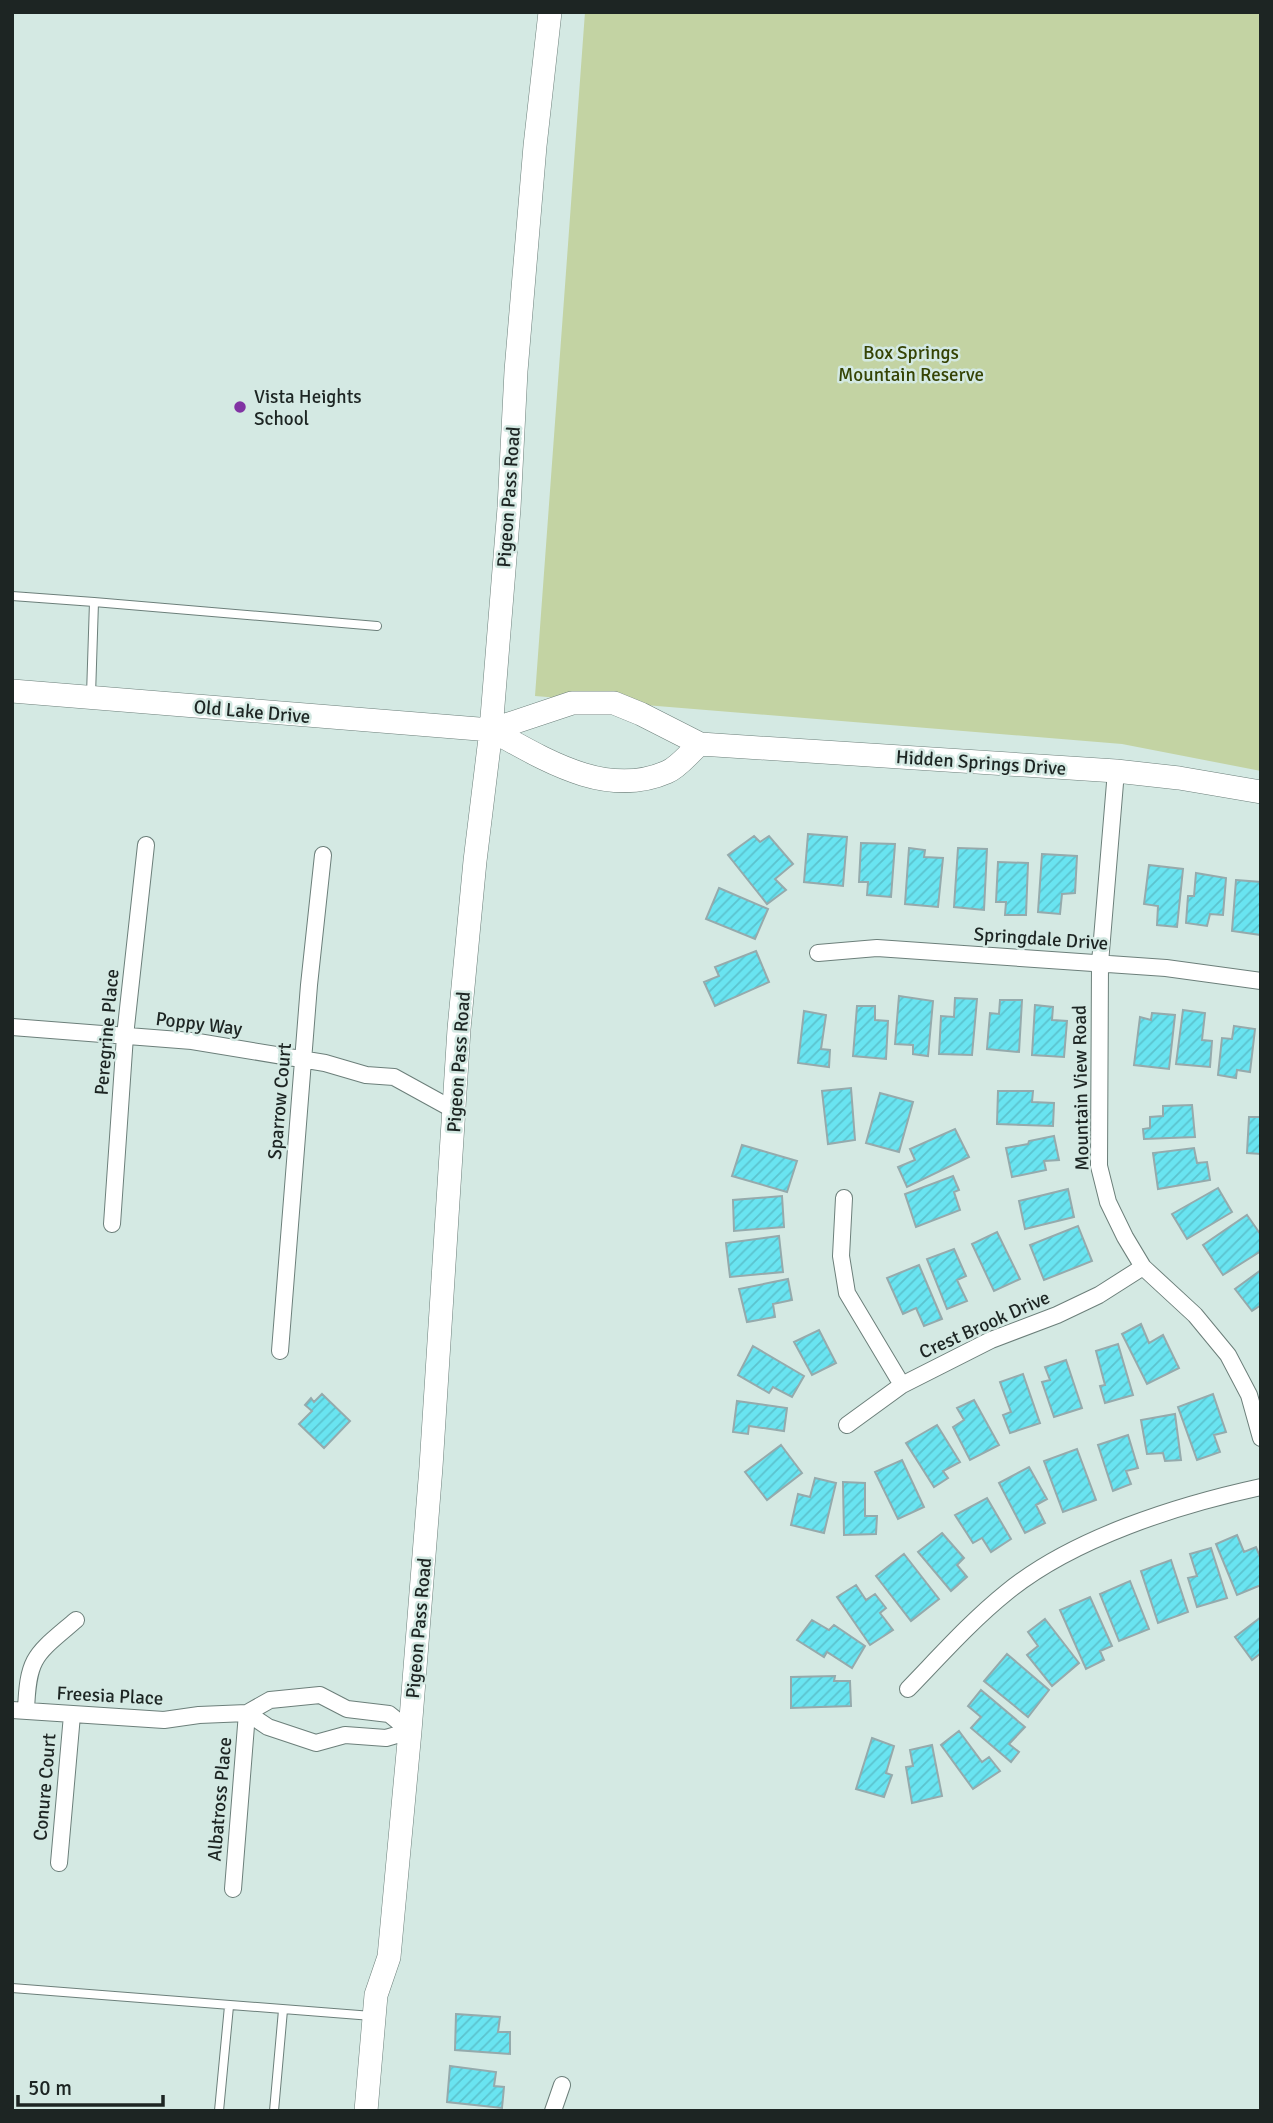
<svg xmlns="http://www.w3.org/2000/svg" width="1273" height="2123" viewBox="0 0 1273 2123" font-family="Signika,sans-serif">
	<defs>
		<pattern id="building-hatch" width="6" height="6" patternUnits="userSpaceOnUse" patternTransform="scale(1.75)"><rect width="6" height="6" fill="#69e4f1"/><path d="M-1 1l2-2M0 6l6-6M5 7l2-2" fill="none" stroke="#5bc3ce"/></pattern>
	</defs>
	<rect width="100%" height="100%" fill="#d4e9e3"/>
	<!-- park -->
	<path fill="#c3d3a3" d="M585,12H1261V771L1122,744L535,696Z"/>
	<!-- building -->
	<path fill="url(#building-hatch)" stroke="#95aaac" stroke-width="2" d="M808,834L847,837L843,886L804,882Z
		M754,836L760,842L769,836L793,864L775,879L786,890L767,904L728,855Z
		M861,843L895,844L891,897L867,895L868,882H859Z
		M909,848L925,850L924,857L943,858L938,907L905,904Z
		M958,848L987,849L984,910L954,907Z
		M1042,854L1077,856L1075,893L1062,894L1060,914L1038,912Z
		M998,862L1028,863L1026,915H1005L1006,902H996Z
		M1149,865L1183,869L1177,927L1157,925L1158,906L1144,904Z
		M1196,873L1226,878L1223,915L1210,914L1207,926L1186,923L1188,896H1194Z
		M1236,880L1261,882V935L1232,931Z
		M719,888L768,909L755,939L706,919Z
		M756,951L769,982L715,1006L704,982L719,976L715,967Z
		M899,996L933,1001L928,1056L913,1054V1045L895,1044Z
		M955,998L977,999L972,1055L939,1054L941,1016L954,1017Z
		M1000,1000H1022L1019,1052L987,1049L990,1013L999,1014Z
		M1035,1005L1053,1007L1052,1020L1067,1021L1064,1057L1032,1055Z
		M857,1006H875V1020L888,1021L886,1059L853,1056Z
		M1183,1010L1205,1013L1202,1040L1212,1041L1210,1067L1176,1064Z
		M804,1011L826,1015L821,1049L830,1050L829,1067L798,1063Z
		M1152,1013L1175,1015L1169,1069L1134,1065L1140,1017L1151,1020Z
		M1234,1026L1255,1029L1250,1072L1237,1070L1236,1078L1218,1075L1222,1038L1232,1039Z
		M851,1088L855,1140L828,1144L822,1091Z
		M998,1091H1033L1032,1102L1054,1103L1053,1126L997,1124Z
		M880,1093L913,1102L899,1152L866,1143Z
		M1192,1105L1195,1137L1144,1139L1143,1129L1150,1128V1117L1163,1116V1106Z
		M1249,1117H1261V1154L1247,1153Z
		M955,1129L969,1157L907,1187L898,1167L915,1160L910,1149Z
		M1054,1136L1059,1160L1044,1161L1046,1170L1012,1177L1006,1148L1028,1144L1029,1141Z
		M742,1145L797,1161L787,1192L732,1176Z
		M1194,1148L1197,1163L1207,1162L1210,1180L1158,1189L1153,1153Z
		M953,1176L959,1190L954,1192L960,1210L916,1227L905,1194Z
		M1218,1188L1232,1212L1187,1239L1172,1214Z
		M1068,1189L1074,1217L1025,1229L1019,1201Z
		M782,1196L784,1227L734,1231L733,1200Z
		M1247,1215L1261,1235V1251L1223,1275L1203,1245Z
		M1078,1226L1092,1261L1044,1280L1030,1245Z
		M997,1232L1020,1279L994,1291L972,1244Z
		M779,1236L783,1272L730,1277L726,1243Z
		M954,1249L966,1276L957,1280L967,1301L947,1309L927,1259Z
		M919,1265L942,1319L924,1326L916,1308L903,1314L887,1278Z
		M1261,1270V1305L1252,1311L1235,1289Z
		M788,1279L792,1300L773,1304L775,1317L747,1322L739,1289Z
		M1141,1324L1149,1343L1163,1335L1179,1368L1147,1384L1122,1334Z
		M819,1330L836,1363L812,1375L794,1342Z
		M1118,1344L1133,1395L1105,1403L1100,1386L1105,1385L1096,1351Z
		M753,1346L804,1376L792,1397L773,1387L769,1393L738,1375Z
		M1066,1360L1082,1408L1054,1417L1042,1382L1050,1380L1045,1367Z
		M1023,1374L1040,1423L1010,1433L1003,1415L1011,1412L1000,1382Z
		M322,1394L350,1421L324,1448L299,1424L312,1411L305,1405L311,1398L314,1402Z
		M1213,1394L1226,1432L1214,1435L1220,1452L1197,1460L1178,1407Z
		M974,1400L999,1445L970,1460L953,1427L964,1420L957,1408Z
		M737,1401L787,1408L784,1431L749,1426L748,1434L733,1432Z
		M1175,1414L1181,1460L1165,1461L1163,1453L1147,1454L1141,1420Z
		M937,1425L960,1462L943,1471L948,1478L934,1487L906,1443Z
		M1128,1435L1138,1468L1126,1471L1131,1484L1113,1491L1098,1445Z
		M781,1445L802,1473L767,1500L745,1472Z
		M1077,1449L1096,1500L1063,1512L1044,1461Z
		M902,1460L924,1507L898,1519L875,1472Z
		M1029,1467L1047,1499L1036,1505L1045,1523L1025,1533L999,1483Z
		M815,1478L836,1483L824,1533L791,1525L798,1494L810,1497Z
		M843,1482L865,1483V1516H877L876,1534L844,1535Z
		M987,1498L1011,1539L991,1552L982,1538L973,1543L955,1515Z
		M942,1533L964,1558L957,1565L967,1577L951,1591L918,1552Z
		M1237,1535L1244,1552L1256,1547L1261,1559V1585L1237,1595L1216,1544Z
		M1211,1548L1227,1598L1197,1607L1188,1578L1197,1576L1190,1554Z
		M904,1554L939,1599L911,1621L876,1576Z
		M1171,1560L1188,1612L1158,1623L1141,1571Z
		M1130,1581L1149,1629L1119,1641L1100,1594Z
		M856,1585L866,1600L875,1594L886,1608L880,1613L893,1630L870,1645L837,1597Z
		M1090,1597L1112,1646L1100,1651L1104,1660L1086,1669L1060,1610Z
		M1261,1617V1653L1252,1660L1235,1637Z
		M1045,1619L1079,1663L1052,1686L1027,1655L1038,1646L1028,1632Z
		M812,1620L829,1630L834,1625L865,1646L852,1668L827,1652L824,1657L797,1640Z
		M1007,1654L1049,1690L1028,1717L984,1681Z
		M835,1676L834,1681H850L851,1706L791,1708V1677Z
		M981,1690L1025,1727L1009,1744L1019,1752L1011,1762L971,1728L981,1717L968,1706Z
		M959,1731L982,1762L989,1757L1000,1771L973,1789L941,1745Z
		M872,1738L894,1746L886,1773L892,1775L884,1797L856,1789Z
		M932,1745L942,1796L912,1803L906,1767L913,1766L910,1750Z
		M456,2014L500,2017L498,2032H510V2054L455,2050Z
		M450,2066L496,2072L494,2086L504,2087L502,2108L447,2102Z"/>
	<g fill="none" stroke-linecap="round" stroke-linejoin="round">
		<!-- lane casing -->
		<g stroke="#6c7f7a" stroke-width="10">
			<path id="lane" d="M12,596L94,602L91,695
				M94,602L377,626
				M12,1988L372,2016
				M219,2111L229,2006
				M274,2111L283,2010"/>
		</g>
		<!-- street casing -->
		<g stroke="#6c7f7a" stroke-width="18">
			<path id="street" d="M1116,771L1100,963L1099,1166L1108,1202L1125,1237L1143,1267L1195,1315L1228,1355L1249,1395L1261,1438
				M818,953L877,948L1166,968L1261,981
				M12,1027L192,1041L325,1063L366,1075L394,1077L454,1110
				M844,1198L841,1256L847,1293L902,1385
				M112,1224L125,1036L146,845
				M280,1351L309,985L323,855
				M847,1425L902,1385L991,1340L1057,1315L1099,1295L1143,1267
				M908,1689C940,1656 971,1621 1007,1592C1073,1538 1178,1505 1261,1487
				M12,1710L164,1720L199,1715L247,1713L270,1700L320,1695L347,1709L389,1714L410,1731
				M26,1711C28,1656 35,1655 76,1620
				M247,1713L268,1727L316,1743L345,1735L386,1738L410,1731
				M59,1863L72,1715
				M233,1889L247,1713
				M553,2111L562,2085"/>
		</g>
		<!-- secondary casing -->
		<g stroke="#6c7f7a" stroke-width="24">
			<path id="secondary" d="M12,691L491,730L572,703H614L641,714L700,744L1116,771L1179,778L1261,792
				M491,730C544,759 606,799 667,772C679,767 690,752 700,744
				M366,2111L376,1995L389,1957L410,1731L431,1467L459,1029L475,861L491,730L509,508L516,371L535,146L550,12"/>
		</g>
		<!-- lane -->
		<use href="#lane" stroke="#fff" stroke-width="8"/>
		<!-- street -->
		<use href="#street" stroke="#fff" stroke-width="16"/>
		<!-- secondary -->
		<use href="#secondary" stroke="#fff" stroke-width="23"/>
	</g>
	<!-- markers -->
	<circle fill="#8133a3" stroke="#d4e9e3" stroke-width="2.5" cx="240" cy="407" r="7"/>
	<g text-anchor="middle" stroke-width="5" stroke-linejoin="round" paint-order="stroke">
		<!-- park labels -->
		<g font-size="19" fill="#354304" stroke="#d4e9e3">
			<text x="911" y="359">Box Springs<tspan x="911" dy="22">Mountain Reserve</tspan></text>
		</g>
		<!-- poi labels -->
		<g font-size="19" fill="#1d2523" stroke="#d4e9e3" text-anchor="start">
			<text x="254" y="403">Vista Heights<tspan x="254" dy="22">School</tspan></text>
		</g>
		<!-- street labels -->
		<g font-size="19" fill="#1d2523" stroke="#d4e9e3">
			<text transform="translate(508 497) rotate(-86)" y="7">Pigeon Pass Road</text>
			<text transform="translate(252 711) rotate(5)" y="7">Old Lake Drive</text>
			<text transform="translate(981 762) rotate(4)" y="7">Hidden Springs Drive</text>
			<text transform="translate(1041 938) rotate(4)" y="7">Springdale Drive</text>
			<text transform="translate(199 1023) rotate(7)" y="7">Poppy Way</text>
			<text transform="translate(106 1032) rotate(-85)" y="7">Peregrine Place</text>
			<text transform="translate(458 1062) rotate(-86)" y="7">Pigeon Pass Road</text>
			<text transform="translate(1080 1088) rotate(-91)" y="7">Mountain View Road</text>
			<text transform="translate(279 1101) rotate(-85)" y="7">Sparrow Court</text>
			<text transform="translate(984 1324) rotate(-24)" y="7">Crest Brook Drive</text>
			<text transform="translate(418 1628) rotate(-85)" y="7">Pigeon Pass Road</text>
			<text transform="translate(110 1695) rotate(3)" y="7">Freesia Place</text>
			<text transform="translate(44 1787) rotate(-85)" y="7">Conure Court</text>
			<text transform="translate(219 1799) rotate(-85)" y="7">Albatross Place</text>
		</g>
	</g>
	<!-- border -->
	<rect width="1273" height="2123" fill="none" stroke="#1d2523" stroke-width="28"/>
	<!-- scale -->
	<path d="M18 2095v10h145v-10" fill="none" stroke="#1d2523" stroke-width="3.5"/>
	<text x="28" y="2095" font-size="21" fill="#1d2523" stroke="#d4e9e3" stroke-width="5" paint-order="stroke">50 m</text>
</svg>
